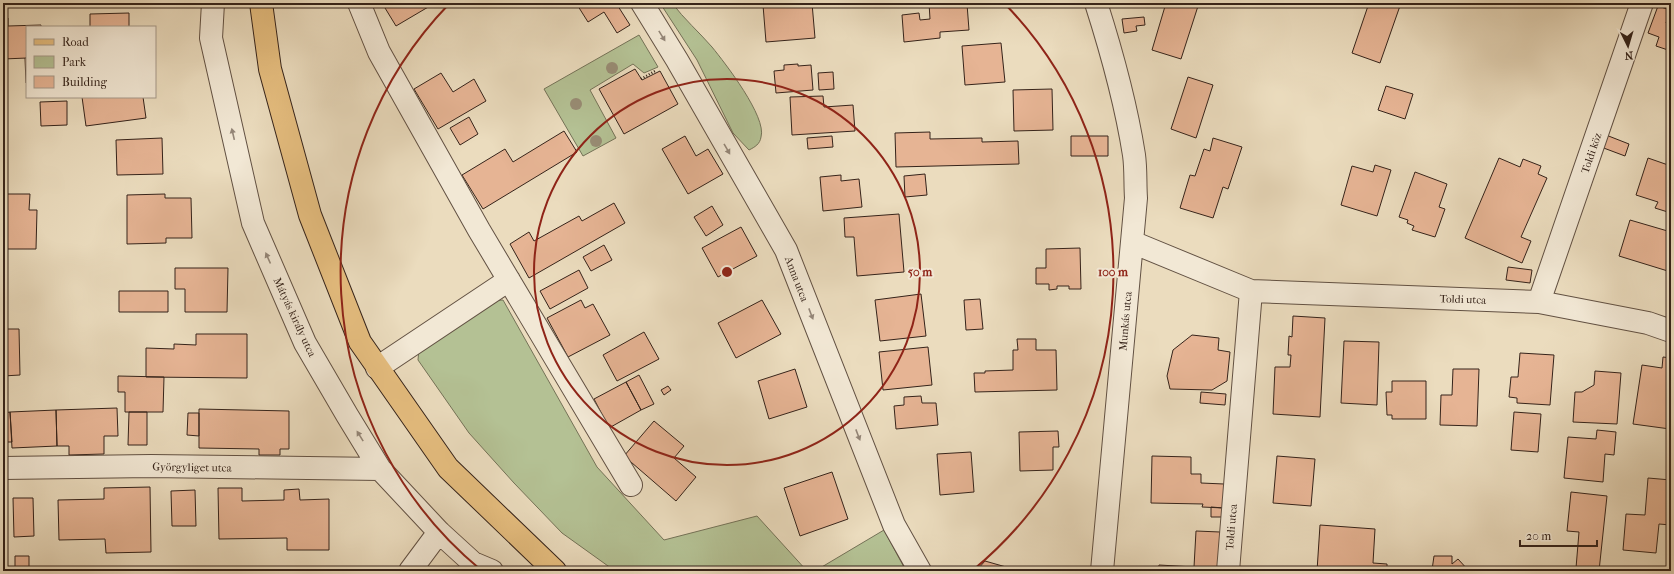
<svg xmlns="http://www.w3.org/2000/svg" width="1674" height="574" viewBox="0 0 1674 574" font-family="'IM FELL French Canon',serif">
	<rect width="100%" height="100%" fill="#ebdcbe"/>
	<filter id="stains"><feTurbulence type="fractalNoise" baseFrequency=".005" numOctaves="4"/><feColorMatrix values="0 0 0 0 .2 0 0 0 0 .09 0 0 0 0 .02 0 0 0 .5 -.17"/></filter>
	<radialGradient id="worn" r=".72"><stop offset=".6" stop-color="#630" stop-opacity="0"/><stop offset="1" stop-color="#630" stop-opacity=".3"/></radialGradient>
	<!-- green -->
	<path fill="#b4c194" stroke="#747257" d="M660,3H672C684,19 699,32 712,47C725,63 767,117 761,137C760,144 755,147 749,150L733,133L697,60Z
		M639,35L658,67L644,73L633,64L590,90L616,138L583,156L544,89Z
		M503,300L597,467L664,540L757,516L807,571H615L562,533L514,483L469,433L418,360L419,348L490,301Z
		M884,530L906,571H815Z"/>
	<!-- building -->
	<path fill="#e6b494" stroke="#35231a" d="M382,3H435L396,26Z
		M576,3H616L630,25L617,33L604,12L588,22Z
		M788,3H812L815,38L766,42L763,5Z
		M929,3H968L967,4L969,30L940,32V38L904,42L902,15L919,13L920,20L930,19Z
		M1166,3H1199L1181,59L1152,50Z
		M1369,3H1401L1380,63L1352,53Z
		M1658,6L1670,10L1666,23L1671,24V51L1656,46L1659,37L1648,33Z
		M129,13V27H90V14Z
		M1144,17L1145,25L1136,26L1137,31L1124,33L1122,19Z
		M3,18H8V26L41,25V27H27V58L3,59Z
		M1001,43L1005,82L965,85L962,46Z
		M25,58H27V83H26Z
		M798,64V66L811,65L813,90L776,93L774,71L784,70V65Z
		M635,69L642,80L660,71L678,104L624,134L599,89Z
		M833,72L834,89L819,90L818,73Z
		M441,73L453,92L474,79L486,101L438,129L414,89Z
		M1188,77L1213,85L1196,138L1171,129Z
		M1386,86L1413,94L1405,119L1378,110Z
		M1052,89L1053,130L1014,131L1013,90Z
		M823,96L824,107L853,105L855,131L792,135L790,97Z
		M82,97H143L146,118L86,126Z
		M67,101V125L41,126L40,102Z
		M469,117L478,134L460,145L450,128Z
		M564,131L577,152L483,209L462,175L505,149L513,162Z
		M930,132V139L982,138V142L1018,141L1019,164L896,167L895,133Z
		M1606,135L1629,144L1625,156L1601,147Z
		M685,136L696,156L708,149L723,174L688,194L662,149Z
		M832,136L833,147L808,149L807,138Z
		M1071,136H1108V156H1071Z
		M162,138L163,174L117,175L116,140Z
		M1213,138L1242,147L1228,189L1223,187L1213,218L1180,208L1190,175L1195,176L1204,149L1210,151Z
		M1499,158L1520,167L1523,159L1541,166L1538,174L1547,178L1521,237L1531,241L1522,263L1465,238Z
		M1648,158L1671,166V213L1655,208L1658,202L1636,195Z
		M1375,165L1391,170L1377,216L1341,205L1352,166L1373,172Z
		M1415,172L1447,184L1439,207L1445,209L1435,237L1412,230L1414,226L1407,223L1408,220L1399,217Z
		M925,174L927,195L905,197L904,176Z
		M841,175V181L859,179L862,207L823,211L820,177Z
		M3,194H30L29,210H37L36,249H3Z
		M165,194V198H191L192,238H166V243L127,244V195Z
		M614,203L625,223L529,278L510,244L529,232L534,241L579,216L582,221Z
		M712,206L723,225L706,236L694,217Z
		M899,214L904,272L857,276L854,237H845L844,218Z
		M1630,220L1671,232V272L1619,256Z
		M741,227L757,256L718,277L702,248Z
		M604,245L612,260L591,271L583,257Z
		M1080,248L1081,289H1069V286H1057V289L1049,290V284H1036V268H1046V249Z
		M1508,267L1532,270L1530,283L1506,280Z
		M175,268H228L227,312H185V289H175Z
		M579,270L588,288L550,309L540,291Z
		M119,291H168V312H119Z
		M921,294L926,336L880,341L875,300Z
		M980,299L983,329L966,330L964,300Z
		M581,300L585,308L593,304L610,335L568,357L547,318Z
		M762,300L781,334L736,358L718,323Z
		M1293,316L1325,318L1320,417L1273,414L1275,367H1290L1291,355H1288L1289,336L1292,337Z
		M3,329H19L20,375L3,376Z
		M644,332L659,359L617,381L603,355Z
		M196,334H247V378L146,377V348L174,349V344L196,345Z
		M1192,335L1219,338L1218,350L1230,352L1227,381L1212,390L1170,389L1167,376L1173,350Z
		M1017,339H1036V350H1056L1057,390L975,392L974,373H985V371L1013,370V350H1018Z
		M1344,341L1379,342L1377,405L1341,403Z
		M928,347L932,385L883,390L879,352Z
		M1520,353L1554,355L1550,405L1517,403V398L1509,397L1511,377H1518Z
		M1663,357L1671,358L1670,429L1633,424L1642,365L1662,368Z
		M795,369L807,407L769,419L758,381Z
		M1453,369H1479L1477,426L1440,425L1441,395H1452Z
		M1595,371L1621,373L1617,424L1573,422L1575,392H1582L1594,385Z
		M639,375L654,404L641,410L626,382Z
		M118,376L164,377L163,412H125V392H118Z
		M1392,381H1426V419H1392V415H1387L1386,392H1392Z
		M626,382L641,410L609,428L594,399Z
		M668,386L671,390L664,395L661,390Z
		M1201,392L1226,394L1225,405L1200,403Z
		M921,396L922,403H936L938,425L896,429L894,406L904,405V397Z
		M117,408L118,436H104V454L69,455V446H57L56,410Z
		M199,409L289,411V449H280V455H259V449L199,448Z
		M56,410L57,446L12,448L10,412Z
		M10,412L12,442H3V413Z
		M129,412H147V445H128Z
		M1514,412L1541,414L1538,452L1511,450Z
		M188,413H199V436L187,435Z
		M654,421L684,446L674,458L696,477L676,501L624,456Z
		M1597,430L1616,432L1614,455L1605,454L1603,482L1564,478L1568,437L1596,439Z
		M1058,431L1059,447H1053V470L1020,471L1019,432Z
		M971,452L974,492L940,495L937,454Z
		M1152,456L1191,457V474H1201V483L1224,484V508L1202,507L1203,504L1151,503Z
		M1277,456L1315,459L1311,506L1273,503Z
		M832,472L848,519L800,536L784,488Z
		M1648,478L1671,480V525L1659,524L1656,553L1623,550L1626,514L1645,515Z
		M150,487L151,552L106,553L105,539L59,540L58,500L104,499V488Z
		M218,488H242V501L284,500V490L299,489L300,500L329,499V550H287V538L219,539Z
		M195,490L196,526H172L171,491Z
		M1571,492L1607,496L1599,571L1576,568L1579,532L1567,531Z
		M13,498H33L34,536L14,537Z
		M1211,507L1224,508V517H1211Z
		M1320,525L1375,529L1373,563L1387,564V571H1317Z
		M1196,531L1220,532L1218,571H1158L1159,565L1194,567Z
		M15,556H29V567L15,568Z
		M1434,556H1452V564L1458,559L1469,571H1425L1432,570Z
		M985,561L1020,571H976Z"/>
	<g fill="none" stroke-linecap="round" stroke-linejoin="round">
		<!-- minor casing -->
		<g stroke="#625143" stroke-width="24">
			<path id="minor" d="M213,3L211,38L253,223L305,343L347,415L380,469L439,532L473,563L492,571
				M359,3L379,52L479,230L631,485
				M642,3L677,60L786,250L894,525L920,571
				M1096,3C1112,53 1126,104 1134,155C1136,169 1135,184 1136,198L1102,571
				M1132,242L1251,291L1539,302L1648,323L1671,331
				M1539,302L1642,3
				M377,368L509,280
				M3,468L151,466L380,469
				M410,571L439,532
				M1228,571L1251,291"/>
		</g>
		<!-- major casing -->
		<g stroke="#35231a" stroke-width="24">
			<path id="major" d="M261,3L270,69L310,215L360,342L448,468L555,571"/>
		</g>
		<!-- path -->
		<path stroke="#35231a" stroke-width="2.5" stroke-dasharray="1 2" stroke-linecap="butt" d="M641,79L655,71"/>
		<!-- minor -->
		<use href="#minor" stroke="#f2e8d5" stroke-width="22"/>
		<!-- major -->
		<use href="#major" stroke="#e6be7f" stroke-width="22"/>
	</g>
	<!-- trees -->
	<g fill="#988c74">
		<circle cx="612" cy="68" r="6"/>
		<circle cx="576" cy="104" r="6"/>
		<circle cx="596" cy="141" r="6"/>
	</g>
	<!-- one-way arrows -->
	<defs><path id="oneway-solid" d="M-6-.8H1V-3.2L6.5 0L1 3.2V.8H-6Z"/></defs>
	<g fill="#948678">
		<use href="#oneway-solid" transform="translate(662 36) rotate(58)"/>
		<use href="#oneway-solid" transform="translate(233 134) rotate(-103)"/>
		<use href="#oneway-solid" transform="translate(727 149) rotate(60)"/>
		<use href="#oneway-solid" transform="translate(268 258) rotate(-114)"/>
		<use href="#oneway-solid" transform="translate(811 314) rotate(69)"/>
		<use href="#oneway-solid" transform="translate(858 435) rotate(69)"/>
		<use href="#oneway-solid" transform="translate(360 436) rotate(-122)"/>
	</g>
	<!-- distance rings -->
	<g fill="none" stroke="#8f2418" stroke-width="2">
		<circle cx="727" cy="272" r="193"/>
		<path d="M481 570A386 386 0 0 1 449 4M1005 4A386 386 0 0 1 973 570"/>
	</g>
	<g text-anchor="middle" stroke-width="4" stroke-linejoin="round" paint-order="stroke">
		<!-- street labels -->
		<g font-size="11" fill="#35231a" stroke="#f2e8d5">
			<text transform="translate(1591 153) rotate(-71)" y="4">Toldi köz</text>
			<text transform="translate(797 279) rotate(69)" y="4">Anna utca</text>
			<text transform="translate(1463 299) rotate(2)" y="4">Toldi utca</text>
			<text transform="translate(295 317) rotate(65)" y="4">Mátyás király utca</text>
			<text transform="translate(1125 321) rotate(-85)" y="4">Munkás utca</text>
			<text transform="translate(192 467) rotate(1)" y="4">Györgyliget utca</text>
			<text transform="translate(1231 527) rotate(-85)" y="4">Toldi utca</text>
		</g>
	</g>
	<circle cx="727" cy="272" r="6" fill="#8f2418" stroke="#f2e8d5" stroke-width="2"/>
	<g font-size="12" text-anchor="middle" font-weight="bold" fill="#8f2418" stroke="#f2e8d5" stroke-width="4" stroke-linejoin="round" paint-order="stroke">
		<text x="920" y="276">50 m</text>
		<text x="1113" y="276">100 m</text>
	</g>
	<!-- margin -->
	<rect width="1674" height="574" fill="none" stroke="#ebdcbe" stroke-width="16"/>
	<rect x="4" y="4" width="1666" height="566" fill="none" stroke="#35231a" stroke-width="2"/>
	<rect x="8" y="8" width="1658" height="558" fill="none" stroke="#35231a"/>
	<!-- legend -->
	<rect x="26" y="26" width="130" height="72" fill="#f2e8d5" stroke="#a6998a"/>
	<rect x="34" y="39" width="20" height="6" fill="#e6be7f" stroke="#a6998a"/>
	<text x="62" y="46" font-size="12" fill="#35231a">Road</text>
	<rect x="34" y="56" width="20" height="12" fill="#b4c194" stroke="#a6998a"/>
	<text x="62" y="66" font-size="12" fill="#35231a">Park</text>
	<rect x="34" y="76" width="20" height="12" fill="#e6b494" stroke="#a6998a"/>
	<text x="62" y="86" font-size="12" fill="#35231a">Building</text>
	<!-- north arrow -->
	<g transform="translate(1628 46) rotate(175)" stroke="#f2e8d5" stroke-width="3" paint-order="stroke">
	<path d="M0-3L7 15L0 10L-7 15Z" fill="#35231a"/>
	<text y="-6" font-size="11" font-weight="bold" text-anchor="middle" fill="#35231a">N</text>
	</g>
	<!-- scale -->
	<path d="M1520 540v6h77v-6" fill="none" stroke="#35231a" stroke-width="2"/>
	<text x="1526" y="540" font-size="12" fill="#35231a" stroke="#f2e8d5" stroke-width="3" paint-order="stroke">20 m</text>
	<rect width="100%" height="100%" filter="url(#stains)"/>
	<rect width="100%" height="100%" fill="url(#worn)"/>
</svg>
